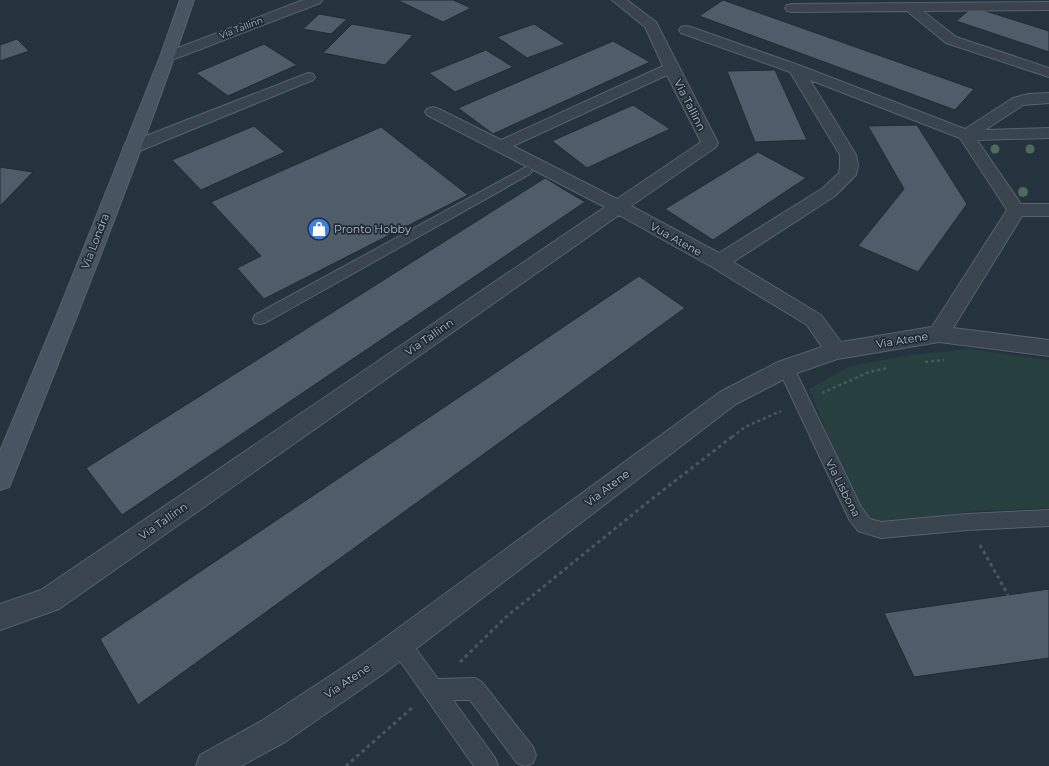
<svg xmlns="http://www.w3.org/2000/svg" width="1049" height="766" viewBox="0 0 1049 766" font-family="Montserrat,sans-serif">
	<rect width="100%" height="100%" fill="#25333e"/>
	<!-- green -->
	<path fill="#273f3e" d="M970,349L1049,360V508L975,511L891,523H875L868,518L857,505L809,389L850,366L910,355Z"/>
	<!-- building -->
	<path fill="#4e5d69" stroke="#202b35" d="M397,0H453L471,8L443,22Z
		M723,0L974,89L955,110L699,16Z
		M973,7L1049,31V52L956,21Z
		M319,14L347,19L331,34L303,29Z
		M352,24L413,35L385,65L323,53Z
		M534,24L565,44L527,58L497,37Z
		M17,39L29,51L0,61V45Z
		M613,41L650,62L493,134L458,108Z
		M264,44L297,65L228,96L196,73Z
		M486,50L513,67L455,92L429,73Z
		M775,70L807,140L755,142L727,71Z
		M633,105L670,129L587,168L552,141Z
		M917,125L967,204L918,272L858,246L904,189L868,126Z
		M254,126L285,152L201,190L172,160Z
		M381,127L468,195L264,299L237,268L261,256L211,202Z
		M758,152L806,178L713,240L665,209Z
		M0,167L33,172L0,206Z
		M545,178L585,202L122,515L86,468Z
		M639,276L685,308L138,705L100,639Z
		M1049,589V658L914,677L884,613Z"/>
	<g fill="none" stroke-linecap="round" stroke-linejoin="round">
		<!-- lane casing -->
		<g stroke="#57626c" stroke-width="2">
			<path id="lane" d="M526,167L530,168L532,171L530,174L265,323L260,324L255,323L253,319L255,315Z
				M786,362L792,364L794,368L861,507L870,519L881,522L967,514L1049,510V526L967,530L881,538L858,531L849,519L778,368L780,364Z
				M400,634L407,637L438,679L475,678L482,682L533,747L536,755L533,763L525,766L517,763L470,700H453L495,758L498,766H474L393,651L390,644L393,637Z"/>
		</g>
		<!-- street casing -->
		<g stroke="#57626c" stroke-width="2">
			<path id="street" d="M303,0H322L320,3L172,60L167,61L162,60L160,57L162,54Z
				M612,0H627L656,22L718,143L716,147L631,206L719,253L823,188L839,173L840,165V155L790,72L681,33L679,30L681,27L686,26L691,27L801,66L965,129L1013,98L1028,94L1049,93V103L1023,105L985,130L1049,128V138L977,140L1021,204H1049V216H1022L953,328L1049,340V356L939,342L837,359L794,374L736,404L383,674L285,742L241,766H196L200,755L263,720L363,654L720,392L778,362L822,347L807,325L712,267L619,215L59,609L0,630V604L41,590L605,207L427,115L425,112L427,109L433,107L439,109L501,140L663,66L645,27ZM667,75L701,142L617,199L513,146ZM810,80L960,138L1007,210L932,327L841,342L821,315L733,262L835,196L856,175L858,165L856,155Z
				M1049,2V10L923,11L956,37L1049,68V77L946,43L907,11L792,12L787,11L785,8L787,5L792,4Z
				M308,73L313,74L315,77L313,80L137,152L131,153L125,152L123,148L125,144Z"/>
		</g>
		<!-- secondary casing -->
		<g stroke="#57626c" stroke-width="2">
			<path id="secondary" d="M180,0H194C139,162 75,321 12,480L9,487L0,490V451L57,315L160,57Z"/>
		</g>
		<!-- path-far1 -->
		<path stroke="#455b5a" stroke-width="2.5" stroke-dasharray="3 3" stroke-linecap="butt" d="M925,362L944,360
			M822,393L869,372L888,368
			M732,437L745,427L781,411"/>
		<!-- path -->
		<path stroke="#455b5a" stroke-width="3" stroke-dasharray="3.5 3.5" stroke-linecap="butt" d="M980,545L1008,595
			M460,662L506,617L648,502L733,436
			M346,766L413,707"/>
		<!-- lane -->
		<use href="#lane" fill="#39444e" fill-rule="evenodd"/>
		<!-- street -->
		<use href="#street" fill="#39444e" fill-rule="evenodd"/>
		<!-- secondary -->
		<use href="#secondary" fill="#475461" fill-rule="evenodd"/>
	</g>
	<!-- trees -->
	<g fill="#4d6b5a">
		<circle cx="995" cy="149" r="4.5"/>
		<circle cx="1030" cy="149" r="4.5"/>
		<circle cx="1023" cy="192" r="5"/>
	</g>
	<!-- icons -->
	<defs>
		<g id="shop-disc" transform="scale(1.15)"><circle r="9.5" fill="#3f7fe0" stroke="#1e2933"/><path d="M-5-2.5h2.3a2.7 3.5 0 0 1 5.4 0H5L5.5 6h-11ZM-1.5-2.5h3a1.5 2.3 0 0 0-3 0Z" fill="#fff"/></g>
	</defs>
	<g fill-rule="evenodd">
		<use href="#shop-disc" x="319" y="229"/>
	</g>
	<g text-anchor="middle" stroke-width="3.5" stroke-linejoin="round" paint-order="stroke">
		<!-- far-street labels -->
		<g font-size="9" fill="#b5bfc9" stroke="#1e2933">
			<text transform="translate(241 28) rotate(-21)" y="3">Via Tallinn</text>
		</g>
		<!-- street labels -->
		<g font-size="11" fill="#b5bfc9" stroke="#1e2933">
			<text transform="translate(690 105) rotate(63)" y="4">Via Tallinn</text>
			<text transform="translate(676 239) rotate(29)" y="4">Vua Atene</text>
			<text transform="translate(95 241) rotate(-69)" y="4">Via Londra</text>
			<text transform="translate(429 337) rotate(-35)" y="4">Via Tallinn</text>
			<text transform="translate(902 340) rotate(-9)" y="4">Via Atene</text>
			<text transform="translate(607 488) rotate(-37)" y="4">Via Atene</text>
			<text transform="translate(843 488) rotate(63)" y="4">Via Lisbona</text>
			<text transform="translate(163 521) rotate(-35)" y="4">Via Tallinn</text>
			<text transform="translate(347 681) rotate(-34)" y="4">Via Atene</text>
		</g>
		<!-- poi labels -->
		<g font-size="11" fill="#b5bfc9" stroke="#1e2933" text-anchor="start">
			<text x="334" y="233">Pronto Hobby</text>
		</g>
	</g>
</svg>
